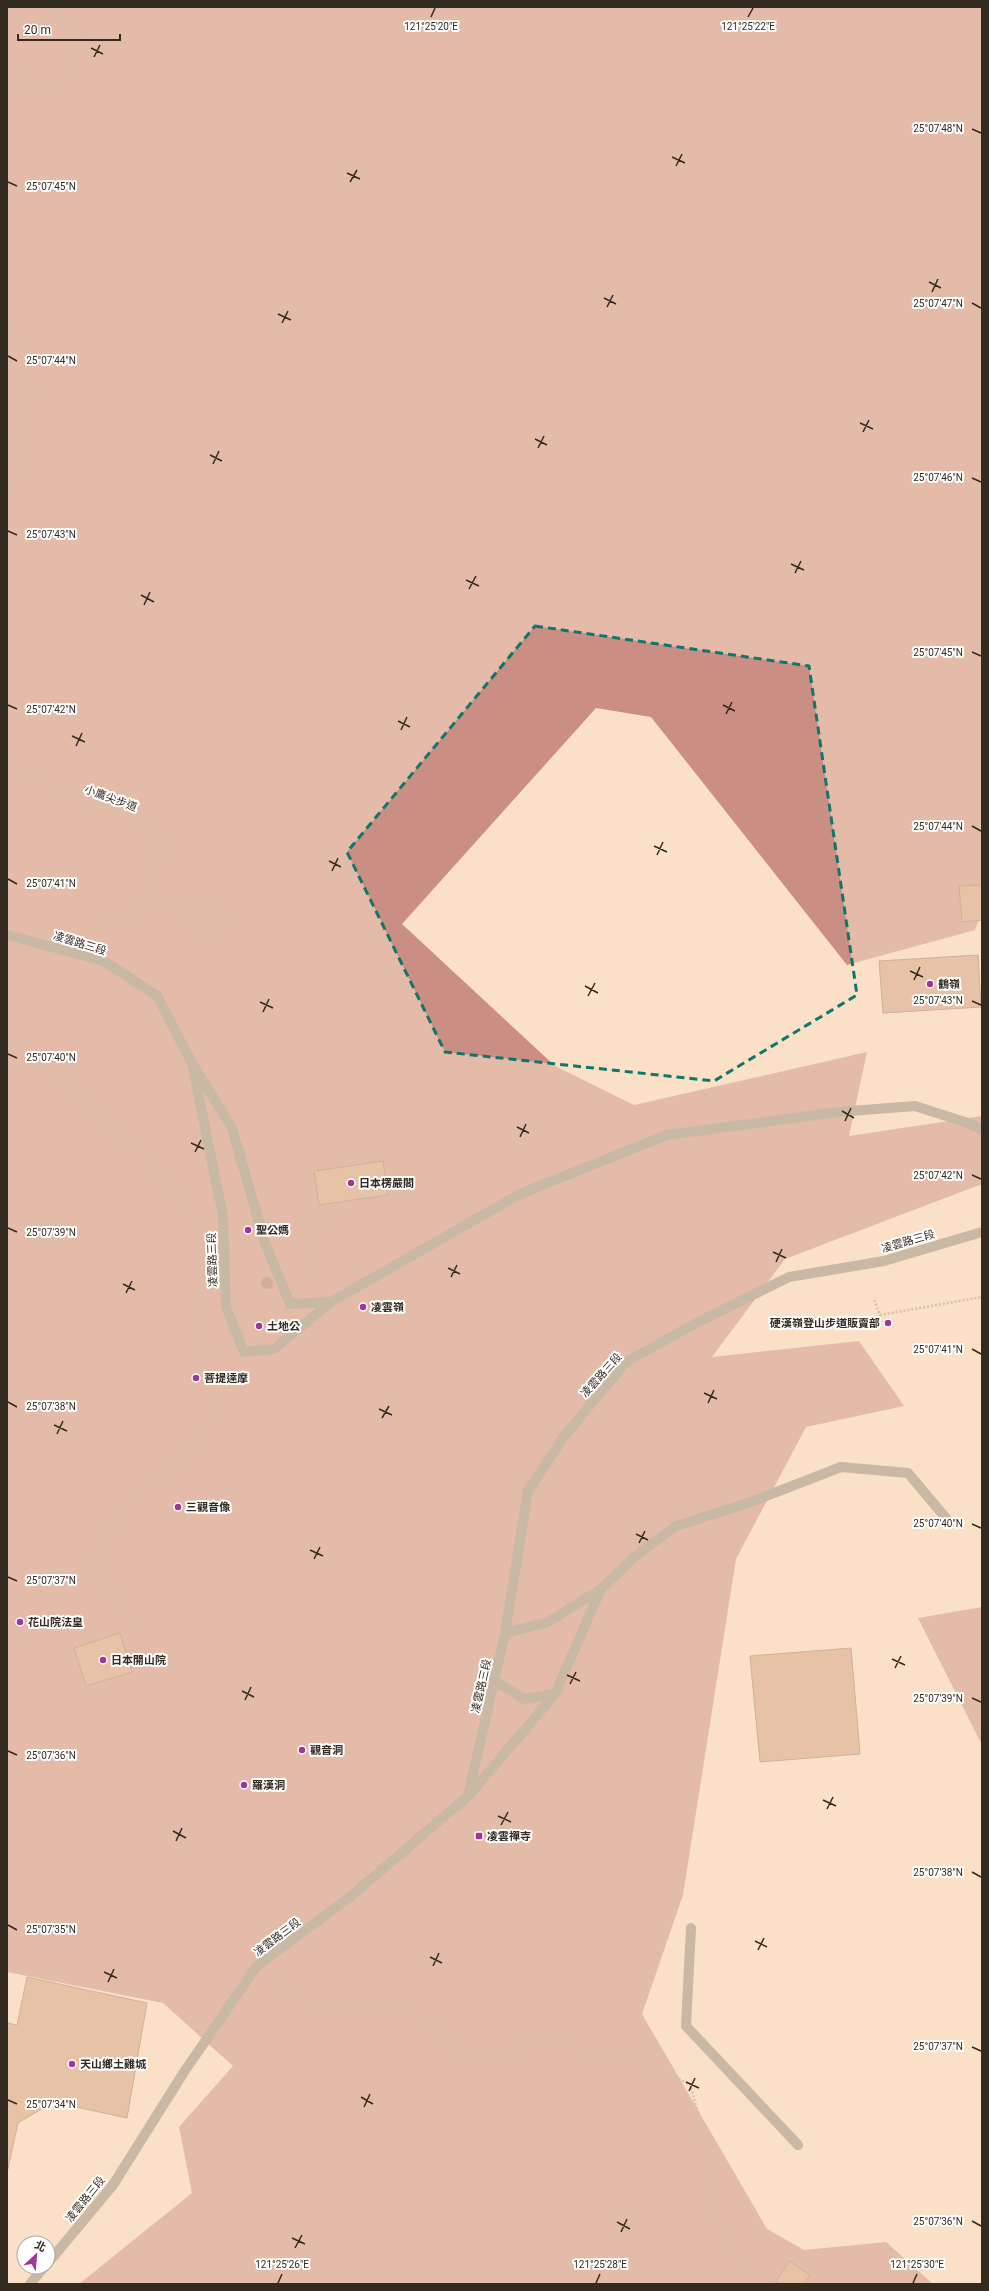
<svg xmlns="http://www.w3.org/2000/svg" width="989" height="2291" viewBox="0 0 989 2291" font-family="Roboto,'Noto Sans TC',sans-serif">
	<rect width="100%" height="100%" fill="#f9e0c6"/>
	<!-- forest -->
	<path fill="#cb8e84" d="M7,7H982V911L975,930L847,965L651,717L596,708L402,924L555,1066L634,1105L867,1052L849,1136L982,1116V1184L785,1259L712,1357L859,1341L904,1406L806,1427L736,1559L683,1895L642,2014L767,2229L804,2250L886,2242L933,2284H79L192,2193L179,2127L233,2066L163,2003L7,1972Z
		M982,1607V1745L918,1618Z"/>
	<!-- building -->
	<path fill="#d29d7f" stroke="#967968" d="M982,885V920L962,922L959,886Z
		M978,955L981,1007L883,1013L879,961Z
		M383,1161L388,1195L319,1205L314,1171Z
		M120,1633L132,1672L86,1686L74,1648Z
		M851,1648L860,1754L760,1762L750,1656Z
		M27,1977L147,2003L127,2118L53,2102L18,2123L7,2173V2023L17,2025Z
		M789,2261L810,2275L804,2284L775,2283Z"/>
	<g fill="none" stroke-linecap="round" stroke-linejoin="round">
		<!-- path -->
		<path stroke="#aa9784" stroke-width="2.5" stroke-dasharray="2 2" stroke-linecap="butt" d="M7,101L15,79L36,80L55,89L83,49H101L55,7
			M7,185L10,186L15,205L7,211
			M7,319L12,338L34,391L20,438L11,443L18,468L7,498
			M7,756L17,769L77,795L143,819L147,836L163,847L145,908
			M86,931L162,902L217,937L227,916L198,903L175,910
			M7,1038L114,1127L173,1183L198,1220
			M303,1272L322,1220
			M200,1287L192,1336L221,1359
			M874,1300L880,1315L982,1297
			M92,1555L111,1579L110,1588L132,1626
			M28,1638L92,1555L128,1500L194,1446L235,1373
			M277,1981L321,2009L337,2011L401,2006L433,2023L460,2062H481L537,2043L602,2051L634,2058L690,2084L716,2179L715,2212L747,2284"/>
		<!-- minor -->
		<path stroke="#8d887b" stroke-width="10" d="M7,935L104,961L157,996L192,1063L232,1128L265,1243L290,1304L331,1302
			M192,1063L223,1216L226,1307L244,1352L274,1349L331,1302L520,1194L667,1135L838,1112L915,1106L971,1124L982,1130
			M505,1633L548,1622L601,1589L633,1558L676,1526L751,1502L841,1467L908,1473L950,1523
			M494,1680L524,1699L555,1694
			M470,1794L555,1694L601,1589
			M691,1928L686,2026L798,2145
			M48,2263L113,2185L184,2072L256,1967L350,1897L468,1796L505,1633L528,1491L565,1435L626,1362L698,1322L789,1277L884,1261L982,1232
			M30,2284L44,2267"/>
	</g>
	<!-- trees -->
	<circle fill="#a26f5f" cx="267" cy="1283" r="6"/>
	<!-- marked area -->
	<path d="M0 0H989V2291H0ZM535,626L809,666L857,995L714,1081L445,1052L347,852Z" fill="#f9e0c6" fill-opacity=".55" fill-rule="evenodd"/>
	<path fill="none" stroke="#0f766e" stroke-width="3" stroke-dasharray="8 5" stroke-linejoin="round" d="M535,626L809,666L857,995L714,1081L445,1052L347,852Z"/>
	<!-- ticks -->
	<path fill="none" stroke="#32291f" stroke-width="1.5" d="M431,17L435,8M748,17L753,8M91,48L103,54M94,57L100,45M972,129L981,133M672,157L685,163M676,166L682,154M347,173L360,179M8,182L17,186M350,182L357,170M929,282L941,288M932,292L938,279M604,298L616,304M972,303L981,308M607,307L613,295M278,314L291,320M282,323L288,311M8,356L17,361M860,423L873,429M863,432L869,420M535,439L547,445M538,448L544,436M210,455L222,461M213,464L219,451M972,478L981,482M8,531L17,535M791,564L804,570M795,573L801,561M466,580L479,586M469,589L476,576M141,595L154,602M144,605L150,592M972,652L981,656M8,705L17,709M723,705L735,711M726,714L732,702M398,721L410,727M401,730L407,717M72,736L85,742M76,746L82,733M972,826L981,831M654,846L667,852M657,855L663,842M329,861L341,867M332,871L338,858M8,879L17,884M910,971L923,977M914,980L920,967M585,986L598,993M588,996L595,983M972,1001L981,1005M260,1002L273,1008M263,1012L269,999M8,1054L17,1058M842,1111L854,1118M845,1121L851,1108M517,1127L529,1133M520,1137L526,1124M191,1143L204,1149M195,1152L201,1140M972,1175L981,1179M8,1228L17,1232M773,1252L786,1258M776,1262L782,1249M448,1268L460,1274M451,1277L457,1265M123,1284L135,1290M126,1293L132,1281M972,1349L981,1354M704,1393L717,1399M8,1402L17,1407M708,1403L714,1390M379,1409L392,1415M382,1418L389,1406M54,1425L67,1431M57,1434L63,1421M972,1524L981,1528M636,1534L648,1540M639,1543L645,1531M310,1550L323,1556M314,1559L320,1547M8,1577L17,1581M892,1659L905,1665M895,1668L901,1656M567,1675L580,1681M570,1684L576,1672M242,1691L254,1697M972,1698L981,1702M245,1700L251,1687M8,1751L17,1755M823,1800L836,1806M827,1809L833,1797M498,1816L511,1822M501,1825L508,1812M173,1831L186,1838M176,1841L182,1828M972,1872L981,1877M8,1925L17,1930M755,1941L767,1947M758,1950L764,1938M430,1957L442,1963M433,1966L439,1953M104,1972L117,1978M108,1982L114,1969M972,2047L981,2051M686,2082L699,2088M689,2091L695,2078M361,2097L373,2104M8,2100L17,2104M364,2107L370,2094M972,2221L981,2226M617,2222L630,2229M621,2232L627,2219M292,2238L305,2244M295,2248L302,2235M278,2283L282,2274M596,2283L600,2274M913,2283L917,2274"/>
	<!-- markers -->
	<g fill="#9f379a" stroke="#fff" stroke-width="1.5">
		<circle cx="930" cy="984" r="4"/>
		<circle cx="351" cy="1183" r="4"/>
		<circle cx="248" cy="1230" r="4"/>
		<circle cx="363" cy="1307" r="4"/>
		<circle cx="888" cy="1323" r="4"/>
		<circle cx="259" cy="1326" r="4"/>
		<circle cx="196" cy="1378" r="4"/>
		<circle cx="178" cy="1507" r="4"/>
		<circle cx="20" cy="1622" r="4"/>
		<circle cx="103" cy="1660" r="4"/>
		<circle cx="302" cy="1750" r="4"/>
		<circle cx="244" cy="1785" r="4"/>
		<rect x="475" y="1832" width="8" height="8" rx="2"/>
		<circle cx="72" cy="2064" r="4"/>
	</g>
	<g text-anchor="middle" stroke-width="4" stroke-linejoin="round" paint-order="stroke">
		<!-- street labels -->
		<g font-size="11" fill="#32291f" stroke="#fff">
			<text transform="translate(111 798) rotate(20)" y="4">小鷹尖步道</text>
			<text transform="translate(80 943) rotate(17)" y="4">凌雲路三段</text>
			<text transform="translate(908 1241) rotate(-16)" y="4">凌雲路三段</text>
			<text transform="translate(212 1260) rotate(-92)" y="4">凌雲路三段</text>
			<text transform="translate(601 1375) rotate(-48)" y="4">凌雲路三段</text>
			<text transform="translate(481 1686) rotate(-77)" y="4">凌雲路三段</text>
			<text transform="translate(277 1937) rotate(-37)" y="4">凌雲路三段</text>
			<text transform="translate(85 2199) rotate(-51)" y="4">凌雲路三段</text>
		</g>
		<!-- poi labels -->
		<g font-size="11" font-weight="bold" fill="#32291f" stroke="#fff" text-anchor="start">
			<text x="938" y="988">鶴嶺</text>
			<text x="359" y="1187">日本楞嚴閣</text>
			<text x="256" y="1234">聖公媽</text>
			<text x="371" y="1311">凌雲嶺</text>
			<text x="880" y="1327" text-anchor="end">硬漢嶺登山步道販賣部</text>
			<text x="267" y="1330">土地公</text>
			<text x="204" y="1382">菩提達摩</text>
			<text x="186" y="1511">三觀音像</text>
			<text x="28" y="1626">花山院法皇</text>
			<text x="111" y="1664">日本開山院</text>
			<text x="310" y="1754">觀音洞</text>
			<text x="252" y="1789">羅漢洞</text>
			<text x="487" y="1840">凌雲禪寺</text>
			<text x="80" y="2068">天山鄉土雞城</text>
		</g>
	</g>
	<g font-size="10" text-anchor="middle" fill="#32291f" stroke="#fff" stroke-width="4" stroke-linejoin="round" paint-order="stroke">
		<text x="431" y="30">121°25'20"E</text>
		<text x="748" y="30">121°25'22"E</text>
		<text x="938" y="132">25°07'48"N</text>
		<text x="51" y="190">25°07'45"N</text>
		<text x="938" y="307">25°07'47"N</text>
		<text x="51" y="364">25°07'44"N</text>
		<text x="938" y="481">25°07'46"N</text>
		<text x="51" y="538">25°07'43"N</text>
		<text x="938" y="656">25°07'45"N</text>
		<text x="51" y="713">25°07'42"N</text>
		<text x="938" y="830">25°07'44"N</text>
		<text x="51" y="887">25°07'41"N</text>
		<text x="938" y="1004">25°07'43"N</text>
		<text x="51" y="1061">25°07'40"N</text>
		<text x="938" y="1179">25°07'42"N</text>
		<text x="51" y="1236">25°07'39"N</text>
		<text x="938" y="1353">25°07'41"N</text>
		<text x="51" y="1410">25°07'38"N</text>
		<text x="938" y="1527">25°07'40"N</text>
		<text x="51" y="1584">25°07'37"N</text>
		<text x="938" y="1702">25°07'39"N</text>
		<text x="51" y="1759">25°07'36"N</text>
		<text x="938" y="1876">25°07'38"N</text>
		<text x="51" y="1933">25°07'35"N</text>
		<text x="938" y="2050">25°07'37"N</text>
		<text x="51" y="2108">25°07'34"N</text>
		<text x="938" y="2225">25°07'36"N</text>
		<text x="282" y="2268">121°25'26"E</text>
		<text x="600" y="2268">121°25'28"E</text>
		<text x="917" y="2268">121°25'30"E</text>
	</g>
	<!-- border -->
	<rect width="989" height="2291" fill="none" stroke="#32291f" stroke-width="16"/>
	<!-- north arrow -->
	<g transform="translate(36 2255) rotate(26)"><circle r="19" fill="#ffffff" stroke="#ada9a5"/>
	<path d="M0-3L7 15L0 10L-7 15Z" fill="#9f379a"/>
	<text y="-6" font-size="11" font-weight="bold" text-anchor="middle" fill="#32291f">北</text>
	</g>
	<!-- scale -->
	<path d="M18 34v6h102v-6" fill="none" stroke="#32291f" stroke-width="2"/>
	<text x="24" y="34" font-size="12" fill="#32291f" stroke="#ffffff" stroke-width="3" paint-order="stroke">20 m</text>
</svg>
